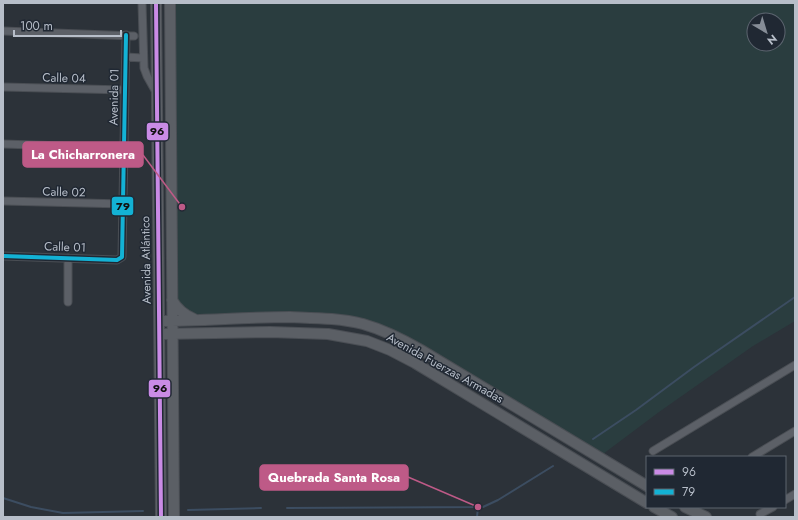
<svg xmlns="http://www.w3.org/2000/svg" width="798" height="520" viewBox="0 0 798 520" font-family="Jost,sans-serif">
	<rect width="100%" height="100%" fill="#2c3239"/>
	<!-- green -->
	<path fill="#2a3d3f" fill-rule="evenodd" d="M170,3H795V321L753,346L659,412L599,457L421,350L351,322L196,320L176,307ZM754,20H778V44H754Z"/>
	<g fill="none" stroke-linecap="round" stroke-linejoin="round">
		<!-- stream -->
		<path stroke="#3c4d61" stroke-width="2" d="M593,439L636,410L694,367L795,297
			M3,498L31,507L63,513L143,511
			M287,508L483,507L498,500L553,466
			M188,510L261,508
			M477,517L478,507"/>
		<!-- street casing -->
		<g stroke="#4a4e54" stroke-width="9">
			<path id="street" d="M142,3L144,68L147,76L156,92
				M3,31L134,36
				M126,57L143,58
				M3,87L125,90
				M3,144L125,148
				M3,201L124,204
				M3,256L117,260L122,257L126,35
				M68,302V258
				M653,451L795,365
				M752,457L795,431
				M785,500L795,494
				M760,514L773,507"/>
		</g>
		<!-- secondary casing -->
		<g stroke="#4a4e54" stroke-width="12">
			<path id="secondary" d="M156,3L161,517
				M170,3L174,517
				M172,300C177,309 184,315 194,319
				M160,321C203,321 247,317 290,317C314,318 339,318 363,324C384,330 402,339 421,350L647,486
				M160,334L270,332L328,334L367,341L390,350L415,363L647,503
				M654,507L672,517
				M685,507L706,517"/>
		</g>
		<!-- street -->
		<use href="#street" stroke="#5c6067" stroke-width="7"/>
		<!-- secondary -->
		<use href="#secondary" stroke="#5b5f65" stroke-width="10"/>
		<!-- bus-1 casing -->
		<g stroke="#202833" stroke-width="7">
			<path id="bus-1" d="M156,3L161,517"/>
		</g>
		<!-- bus-2 casing -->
		<g stroke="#202833" stroke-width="7">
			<path id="bus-2" d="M3,256L117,260L122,257L126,35"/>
		</g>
		<!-- bus-1 -->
		<use href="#bus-1" stroke="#ca8be6" stroke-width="4"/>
		<!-- bus-2 -->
		<use href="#bus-2" stroke="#13b2d5" stroke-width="4"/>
	</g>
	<g text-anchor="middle" stroke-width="3" stroke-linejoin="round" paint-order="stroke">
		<!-- street labels -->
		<g font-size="12" fill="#b7bec9" stroke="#202833">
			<text transform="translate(64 78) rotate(1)" y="4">Calle 04</text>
			<text transform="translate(114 97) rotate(-89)" y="4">Avenida 01</text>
			<text transform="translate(64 192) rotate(1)" y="4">Calle 02</text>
			<text transform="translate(65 247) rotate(2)" y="4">Calle 01</text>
			<text transform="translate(146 260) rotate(-91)" y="4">Avenida Atlántico</text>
			<text transform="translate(445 368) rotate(29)" y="4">Avenida Fuerzas Armadas</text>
		</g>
	</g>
	<!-- callouts -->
	<path fill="none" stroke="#be5a87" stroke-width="1.5" d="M182 207L143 155M478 507L408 477"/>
	<g fill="#be5a87" stroke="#202833" stroke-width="1.5">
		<circle cx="182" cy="207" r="4"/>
		<circle cx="478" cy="507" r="4"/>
	</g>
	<g fill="#be5a87" stroke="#be5a87" stroke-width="1.5">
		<rect x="23" y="142" width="120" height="25" rx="4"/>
		<rect x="260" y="465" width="148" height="25" rx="4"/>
	</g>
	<g font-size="13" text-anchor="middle" font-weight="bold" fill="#fff">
		<text x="83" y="159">La Chicharronera</text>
		<text x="334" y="482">Quebrada Santa Rosa</text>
	</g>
	<g stroke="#202833" stroke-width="1.5">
		<rect x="146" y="122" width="23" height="19" rx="4" fill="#ca8be6"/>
		<rect x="111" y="196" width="23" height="20" rx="4" fill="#13b2d5"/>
		<rect x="148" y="379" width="23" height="19" rx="4" fill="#ca8be6"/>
	</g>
	<g font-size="11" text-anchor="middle" font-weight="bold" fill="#111">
		<text x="157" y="135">96</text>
		<text x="123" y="210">79</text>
		<text x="160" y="392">96</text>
	</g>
	<!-- border -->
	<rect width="798" height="520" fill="none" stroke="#b7bec9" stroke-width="8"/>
	<!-- legend -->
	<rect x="646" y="456" width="140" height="52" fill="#202833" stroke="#5c646f"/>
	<rect x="654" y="469" width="20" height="6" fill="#ca8be6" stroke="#5c646f"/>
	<text x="682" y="476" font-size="12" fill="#b7bec9">96</text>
	<rect x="654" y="489" width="20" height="6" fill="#13b2d5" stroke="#5c646f"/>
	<text x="682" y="496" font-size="12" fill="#b7bec9">79</text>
	<!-- north arrow -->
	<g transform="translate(766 32) rotate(142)"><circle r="19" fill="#202833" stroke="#5c646f"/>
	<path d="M0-3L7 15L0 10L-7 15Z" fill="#868d97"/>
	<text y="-6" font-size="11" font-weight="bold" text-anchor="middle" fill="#b7bec9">N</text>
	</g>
	<!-- scale -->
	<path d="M14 30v6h107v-6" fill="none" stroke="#b7bec9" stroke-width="2"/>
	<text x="20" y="30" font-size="12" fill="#b7bec9" stroke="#202833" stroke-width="3" paint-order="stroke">100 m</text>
</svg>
